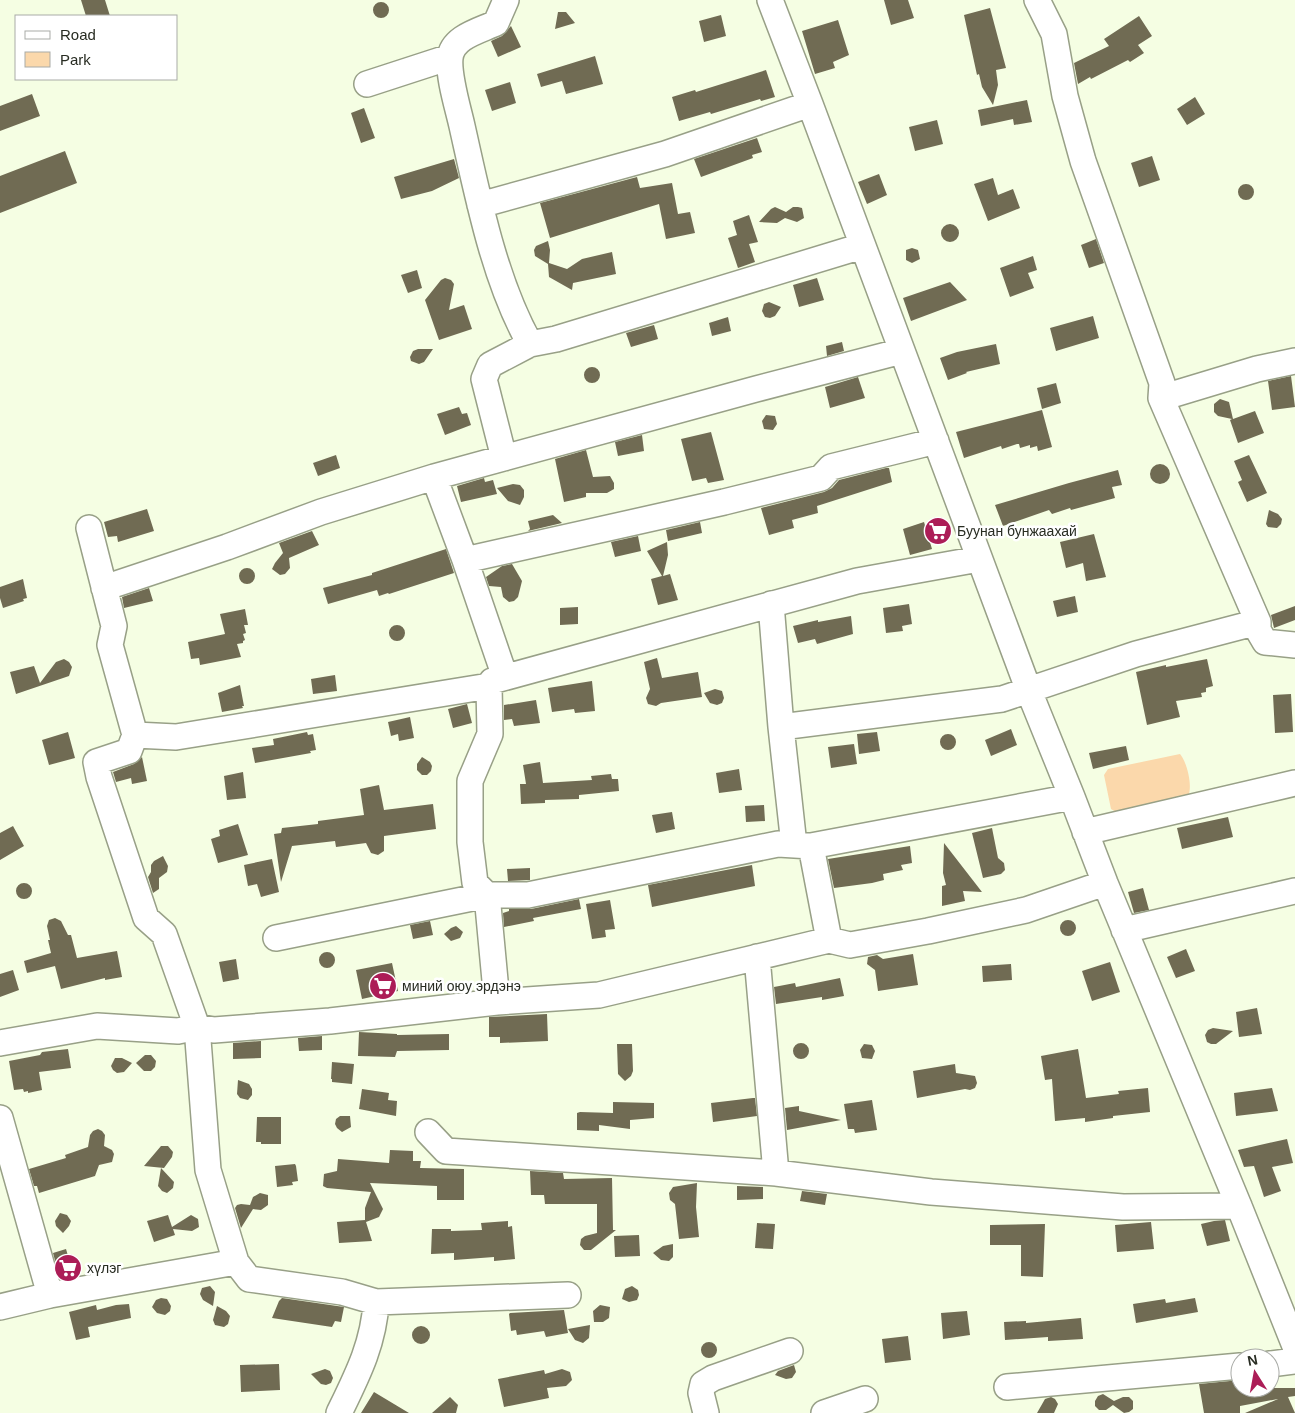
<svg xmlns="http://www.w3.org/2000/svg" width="1295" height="1413" viewBox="0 0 1295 1413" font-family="Helvetica,sans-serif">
	<rect width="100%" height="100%" fill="#f5fee3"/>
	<!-- green -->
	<path fill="#fbd8ab" d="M1180,754C1187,762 1193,787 1188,796L1118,813L1111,809L1104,775L1108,769Z"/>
	<!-- building -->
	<path fill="#706b53" d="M81,0H105L110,16H86Z
		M884,0H908L914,18L891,25Z
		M373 10a8 8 0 1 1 16 0a8 8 0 1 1-16 0Z
		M990,8L1006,68L996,70L998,85L993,105L982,87L979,74L977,75L964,15Z
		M558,12H566L575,23L555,29Z
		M721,15L726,36L704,42L699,21Z
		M1139,16L1152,36L1138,45L1144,53L1130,62L1128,60L1093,78L1091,79L1090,77L1078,84L1074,63L1109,46L1104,39Z
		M838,20L849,55L833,62L835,68L815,74L802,31Z
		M511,26L521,47L498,57L491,41L502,36Z
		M595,56L603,84L566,94L562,81L541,87L537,74Z
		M766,70L775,97L761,101L760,99L711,114L710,112L679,121L672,97L695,90L696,92Z
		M510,82L516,103L492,111L485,90Z
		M32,94L40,116L0,131V106Z
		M1195,97L1205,114L1187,125L1177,109Z
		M1027,100L1032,122L1014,125L1013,119L981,126L978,110Z
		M364,108L375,138L361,143L351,113Z
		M937,120L943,144L915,151L909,127Z
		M757,138L762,152L752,155L753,158L701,177L694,159Z
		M65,151L77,183L0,213V176Z
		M1152,156L1160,180L1139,187L1131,163Z
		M454,159L459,178L432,191L401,199L394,177Z
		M879,174L887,195L867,204L858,182Z
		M637,177L640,188L672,183L678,214L690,212L695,233L666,239L659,204L550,238L540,203Z
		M993,178L998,195L1013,189L1020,208L988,221L974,184Z
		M1238 192a8 8 0 1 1 16 0a8 8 0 1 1-16 0Z
		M775,207L786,212L793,207H798L802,208L804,218L797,222L785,218L777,223L759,222L771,209Z
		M749,215L758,242L749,244L755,262L738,268L728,238L737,235L733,221Z
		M941 233a9 9 0 1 1 18 0a9 9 0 1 1-18 0Z
		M1096,239L1104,263L1089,268L1081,245Z
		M548,241L550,250L549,263L567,269L582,259L612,252L616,274L573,283L572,290L549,277L548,264L535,256L534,250L536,246Z
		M912,248L918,250L920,259L912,263L906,260V250Z
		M1033,256L1037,270L1028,273L1034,288L1010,297L1000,268Z
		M417,270L422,288L408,293L401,275Z
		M445,278L451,280L454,284L449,310L464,305L472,329L439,340L425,300L441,280Z
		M817,278L824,300L799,307L793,285Z
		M950,282L967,300L911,321L903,298Z
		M769,302L781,307L775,316L770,318L765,317L762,311L764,304Z
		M1093,316L1099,338L1056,351L1050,328Z
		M728,317L731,331L712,336L709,323Z
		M654,325L658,339L631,347L626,333Z
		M842,342L844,351L827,356L826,346Z
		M996,344L1000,364L966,372L967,373L948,380L940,358L957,352Z
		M418,349H433L424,362L419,364L411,361L410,357L413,351Z
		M584 375a8 8 0 1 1 16 0a8 8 0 1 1-16 0Z
		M1291,376L1295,407L1272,410L1268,381Z
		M858,377L865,398L830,408L825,387Z
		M1056,383L1061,403L1042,409L1037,388Z
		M1220,399L1229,402L1233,419L1255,411L1264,433L1238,443L1230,420L1232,419L1218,416L1214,412V404Z
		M459,407L462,414L467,413L471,425L445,435L437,414Z
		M1042,410L1052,447L1038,451L1037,446L1030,448V445L1020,448L1019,444H1017L1002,449L1001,446L964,458L956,432Z
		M766,415L775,416L777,424L773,430L764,429L762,421Z
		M711,432L724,480L708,483L706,478L692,481L681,439Z
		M642,435L644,451L618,456L615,442Z
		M586,450L593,477L610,476L614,483V489L607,493H586V497L564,502L555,459Z
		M336,455L340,468L318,476L313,463Z
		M1249,455L1267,493L1247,502L1238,482L1242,480L1234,461Z
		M1150 474a10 10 0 1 1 20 0a10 10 0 1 1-20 0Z
		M886,468H889L892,482L817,506L818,513L792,520L794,528L769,535L761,508L824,492L832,488L839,480Z
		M1118,470L1122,485L1112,487L1115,498L1071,510L1070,508L1052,514L1049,510L1003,526L995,505L1069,483Z
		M484,478L485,482L493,480L497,494L461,502L457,486Z
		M513,484L520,485L524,490V497L520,505L508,501L497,488Z
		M147,509L154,531L118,542L117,536L108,537L104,522Z
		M1269,510L1278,514L1282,519L1281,524L1277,528L1268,527L1266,524Z
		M553,515L562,523L528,531L530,529L528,521Z
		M700,522L702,533L668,541L666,530Z
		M924,522L932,549L910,555L903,529Z
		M312,531L319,545L289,558L290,568L285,574L280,575L272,569L275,563L283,553L279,543Z
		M1094,534L1106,577L1086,581L1083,563L1066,568L1060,542Z
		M638,536L641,551L615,557L611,542Z
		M667,542L668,555L663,576L670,574L678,600L658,605L651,579L662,576L647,551Z
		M446,549L454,573L389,594L388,593L379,596L377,590L328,604L323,588L372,575V573Z
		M512,564L522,581L518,597L514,601L509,602L503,597L501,587L489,586L486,577L502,566Z
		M239 576a8 8 0 1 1 16 0a8 8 0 1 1-16 0Z
		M23,579L27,598L23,599L24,601L3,608L0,598V587Z
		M149,588L153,601L124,608L122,597Z
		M1075,596L1078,612L1057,617L1053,601Z
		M909,604L912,624L902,626L903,631L886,633L883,608Z
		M1295,606V620L1274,628L1271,615Z
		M578,607V624L560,625V608Z
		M245,609L248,625H244L246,633L243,634L245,640L243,641V643L237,644L241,657L200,665L199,658L191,659L188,642L225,634L220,614Z
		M851,616L853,634L817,644L815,639L798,643L793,626L818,620V622Z
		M389 633a8 8 0 1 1 16 0a8 8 0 1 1-16 0Z
		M657,658L662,678L698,672L702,697L661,703L656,706L648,704L646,698L650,689L644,662Z
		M64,659L69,662L72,667L69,676L16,694L10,672L34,666L40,683L56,662Z
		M1207,659L1213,686L1206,688V692L1201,693L1202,697L1176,701L1180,717L1147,725L1136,672L1166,665V667Z
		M335,675L337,691L313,694L311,679Z
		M592,681L595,711L575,713L574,709L552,712L548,688Z
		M240,685L244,706H242L243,708L222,712L218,693Z
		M715,689L722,691L724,698L722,703L717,705L710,703L704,693Z
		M1291,694L1293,732L1275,733L1273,695Z
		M536,700L540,723L514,726L512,719L504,720V705Z
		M467,704L472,723L453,728L448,709Z
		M410,717L414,738L399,741L398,734L391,736L388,722Z
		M1011,729L1017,745L991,756L985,740Z
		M68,732L75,758L49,765L42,740Z
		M307,732L308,735L313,734L316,750L310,751L311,753L255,763L252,748L274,745L273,739Z
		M877,732L880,751L859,754L857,734Z
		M940 742a8 8 0 1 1 16 0a8 8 0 1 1-16 0Z
		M854,744L857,764L831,768L828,747Z
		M1126,746L1129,760L1093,769L1089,753Z
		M142,757L147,781L132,784L131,778L116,782L113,772L134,764Z
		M422,757L430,762L432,766L431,771L427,775H422L417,770V764Z
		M540,762L543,783L592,780L591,776L611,774L612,779H618L619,791L579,795V799L545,800V803L521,804L520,784H526L523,765Z
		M739,769L742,790L719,793L716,773Z
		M243,772L246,798L227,800L224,776Z
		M379,785L384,810L433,804L436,829L384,836V851L378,855L371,853L366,843L336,847L335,841L292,846L281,882L274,834L281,833L282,828L318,824V821L364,815L360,789Z
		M764,805L765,821L746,822L745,806Z
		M672,812L675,829L656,833L652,815Z
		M1228,817L1233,837L1182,849L1177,828Z
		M238,824L248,855L218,863L211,839L220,836L219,830Z
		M13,826L24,846L0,860V833Z
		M992,828L998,858L1004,863L1005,870L1001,874L983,878L972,833Z
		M944,843L982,892L963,891L965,901L942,906V886L946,885L943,873Z
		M910,846L912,863L901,865L903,870L883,874L884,880L872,883L834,888L828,859Z
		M163,856L168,866L167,872L159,878V889L153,893L148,877L151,872V865L154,861Z
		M272,859L279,892L261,897L257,884L248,886L244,865Z
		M752,865L755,886L652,907L648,885Z
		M530,868V880L508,881L507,869Z
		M16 891a8 8 0 1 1 16 0a8 8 0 1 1-16 0Z
		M1143,888L1149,910L1134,913L1128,892Z
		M579,899L581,909L533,918L534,921L504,927L503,913L509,911V909H531Z
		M610,900L615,929L605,930L606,937L592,939L586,904Z
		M55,918L61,921L68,935H71L77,958L117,951L122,977L105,980V978L61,989L55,966L27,973L24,961L51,953L48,940H50L47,926L49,920Z
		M1060 928a8 8 0 1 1 16 0a8 8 0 1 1-16 0Z
		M430,921L433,935L413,939L410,925Z
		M456,926L463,932L460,938L451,941L444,934L451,928Z
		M1186,949L1195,971L1176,978L1167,957Z
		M319 960a8 8 0 1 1 16 0a8 8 0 1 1-16 0Z
		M913,954L918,985L878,991L875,970L867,964L868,957L877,955L883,959Z
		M236,959L239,979L223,982L219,962Z
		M1110,962L1120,992L1092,1001L1082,971Z
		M392,963L398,991L362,999L356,970Z
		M1011,964L1012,980L983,982L982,966Z
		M13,970L19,990L0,997V974Z
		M840,978L844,996L822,1000V997L776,1004L774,987L795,983L796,987Z
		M1257,1008L1262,1034L1239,1037L1236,1012Z
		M547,1014L548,1041L500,1043V1037H489V1017Z
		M1213,1028L1233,1031L1216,1044H1211L1207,1042L1205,1035L1208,1030Z
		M359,1032L397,1034V1035L449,1034V1050L397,1051L395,1057L358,1056Z
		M322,1036V1050L299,1051L298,1038Z
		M261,1041V1058L233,1059V1043Z
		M793 1051a8 8 0 1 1 16 0a8 8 0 1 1-16 0Z
		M617,1044H632L633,1071L631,1076L625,1081L618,1074Z
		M864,1044L872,1045L875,1051L872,1059L862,1058L860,1050Z
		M68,1049L71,1068L39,1072L42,1090L28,1093V1091L24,1092L23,1089L14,1090L9,1061L40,1055L42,1052Z
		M1078,1049L1086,1098L1119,1094L1118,1091L1148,1088L1150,1112L1113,1116V1118L1085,1122V1118L1055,1121L1052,1079L1045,1080L1041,1056Z
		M145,1055H151L156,1061L155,1067L151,1071H144L136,1063Z
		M115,1058H122L132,1063L124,1072L117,1073L113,1070L111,1066Z
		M332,1062L354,1064L352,1084L332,1082V1079H331Z
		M955,1064L956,1073L975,1076L977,1083L975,1088L970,1090L965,1089L917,1098L913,1071Z
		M238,1080L249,1084L252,1089V1095L248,1100L240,1098L237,1094Z
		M1272,1088L1278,1111L1236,1116L1234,1093Z
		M362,1089L389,1093L388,1100L397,1101L396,1116L359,1109Z
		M753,1098H755L757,1116L713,1122L711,1103Z
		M872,1100L877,1130L855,1133L854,1129H848L844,1104Z
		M613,1102L654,1103V1118L630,1120V1129L599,1125V1131L577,1130V1113L580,1112L613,1113Z
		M799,1106V1111L841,1120L787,1130L785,1108Z
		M340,1116H350L351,1127L342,1132L337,1128L335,1124L336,1119Z
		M257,1117H281V1144H261V1142H256Z
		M98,1129L102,1131L105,1135L104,1146L112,1150L114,1154L112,1162L99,1165L95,1176L39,1193L37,1186H34L29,1169L66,1158L65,1155L88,1147L90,1135L93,1131Z
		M1287,1139L1293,1163L1272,1167L1281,1191L1264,1197L1254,1166L1244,1167L1238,1150Z
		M161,1146H168L173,1152L172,1157L164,1168L144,1166Z
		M390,1150L413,1151V1161H421L420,1168L464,1169V1200H437V1186L370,1183L383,1209L379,1217L366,1222L372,1241L339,1243L337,1222L365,1220V1208L371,1192L327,1188L323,1186L324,1174L337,1171L338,1159L389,1163Z
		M295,1164L296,1166L298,1181L292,1182L293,1185L277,1187L275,1166Z
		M161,1168L174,1182L173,1188L167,1193L162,1191L158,1186Z
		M530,1171L563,1173L564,1179L612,1178L613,1230H616L591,1250H584L580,1245L581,1239L585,1236L597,1233V1204H545L544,1195H531Z
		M697,1183L696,1207L699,1237L679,1239L675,1204L670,1200L669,1193L673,1187Z
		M737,1186L763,1187V1199L737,1200Z
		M802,1191L827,1194L825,1205L800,1201Z
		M260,1193L268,1195V1205L261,1210L253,1209L241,1228L235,1208L237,1205L241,1204L250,1205L253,1197Z
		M60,1213L67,1215L71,1221L69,1226L63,1233L56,1226L55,1221Z
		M168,1215L172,1227L191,1215L198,1219L199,1227L192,1231L173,1229L175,1235L154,1242L147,1221Z
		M1225,1220L1230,1241L1207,1246L1201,1224L1214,1221Z
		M508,1221V1227L512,1226L515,1259L494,1261V1257L454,1260V1253L431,1254L432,1229H451V1231L482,1230L481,1223Z
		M1151,1222L1154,1249L1117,1252L1115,1225Z
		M757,1223L775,1224L773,1249L755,1248Z
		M1045,1224L1043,1277L1021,1276V1245H990V1225Z
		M639,1235L640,1256L615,1257L614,1236Z
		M673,1244V1257L669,1261L661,1260L653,1253L663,1246Z
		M66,1249L74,1276L60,1279L53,1253Z
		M210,1286L215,1292L213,1306L203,1300L200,1294L202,1288Z
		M632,1286L638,1290L639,1295L637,1300L629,1302L622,1299L625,1289Z
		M161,1298L167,1299L171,1306L170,1311L165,1315L157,1313L152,1307L156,1300Z
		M282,1298L344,1307L341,1322L335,1321L332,1327L272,1318L279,1301Z
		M1195,1298L1198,1312L1136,1323L1133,1304L1165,1299L1166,1303Z
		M129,1304L131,1318L88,1327L90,1337L76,1340L69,1312L96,1305L97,1310L116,1305Z
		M600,1305L610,1307L609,1318L603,1322H594L593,1311Z
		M217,1306L226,1311L230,1316L228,1324L224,1327L215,1325L213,1320Z
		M564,1310L568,1333L546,1337L544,1331L517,1335L516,1330L511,1331L509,1314L510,1313Z
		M967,1311L970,1335L943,1339L941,1313Z
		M1081,1318L1083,1339L1048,1341V1337L1005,1340L1004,1322L1026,1321V1323Z
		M590,1325L589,1338L583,1343L575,1340L568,1329Z
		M412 1335a9 9 0 1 1 18 0a9 9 0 1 1-18 0Z
		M908,1336L911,1360L885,1363L882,1339Z
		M701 1350a8 8 0 1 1 16 0a8 8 0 1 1-16 0Z
		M279,1364L280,1390L241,1392L240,1365Z
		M794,1365L796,1372L792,1378L786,1379L775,1375L778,1371Z
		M325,1369L330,1371L333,1378L331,1383L326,1385L321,1384L311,1374Z
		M562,1369L570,1372L572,1380L566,1386L547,1388L549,1398L504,1407L498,1379L544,1370L545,1374Z
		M1240,1380V1388H1295V1396L1288,1397L1295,1413H1245L1278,1399L1240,1406V1413H1204L1199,1384Z
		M374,1392L409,1413H361Z
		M1103,1394L1114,1401L1123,1397H1129L1133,1401V1409L1129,1412L1124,1413L1113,1405L1106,1410H1099L1095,1406V1401L1098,1396Z
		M450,1397L458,1405L456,1413H432Z
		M1051,1397L1055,1399L1058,1404L1054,1413H1037L1045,1399Z"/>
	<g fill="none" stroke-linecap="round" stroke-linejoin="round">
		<!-- minor casing -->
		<g stroke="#98a087" stroke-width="28">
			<path id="minor" d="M770,0L810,104L1029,691L1072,797L1105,883L1239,1206L1295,1346
				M1037,0L1054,34L1065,96L1083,161L1162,383L1161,398L1258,622
				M367,84L450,57
				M480,205L665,154L810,104
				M530,344L556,339L862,246
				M1161,398L1257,369L1295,361
				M504,458L484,379L490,365L530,344C494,280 478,197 462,126C458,108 448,76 450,58C452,37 479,31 496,23L506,0
				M434,477L465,560L505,677
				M89,528L114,626L110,645L135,735
				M465,560L724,502L821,478L831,467L936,441
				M104,588L227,547L321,512L434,477L756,389L902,351
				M771,604L781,727L794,845
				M489,686L490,734L470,781V842L475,883L487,895L497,1002
				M781,727L1002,699L1136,654L1258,622V630L1265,642L1295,645
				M1085,832L1295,783
				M811,846L829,940
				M1124,930L1295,891
				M276,938L487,895H528L778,844L811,846L1072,797
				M757,957L776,1173
				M0,1043L97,1026L178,1031L197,1027L214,1030L330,1021L497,1002L599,995L829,940L850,945L928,931L1026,910L1105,883
				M0,1118L50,1295
				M428,1132L446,1151L776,1173L931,1192L1123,1207L1239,1206
				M236,1262L208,1170L197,1027L164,934L146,918L99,777L96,762L129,751L135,735L176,737L489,686L492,681L857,581L979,559
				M0,1307L50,1295L236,1262L249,1279L342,1292L376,1302L568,1295
				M1270,1364L1295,1361
				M1007,1387L1240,1366
				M339,1413C357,1376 374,1343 376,1302
				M706,1413L701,1393L703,1384L713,1378L790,1351
				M824,1413L865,1399"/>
		</g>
		<!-- minor -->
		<use href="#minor" stroke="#fff" stroke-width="25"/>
	</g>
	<!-- icons -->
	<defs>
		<g id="supermarket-disc" transform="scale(1.4375)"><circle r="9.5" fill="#ac1d57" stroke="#fff"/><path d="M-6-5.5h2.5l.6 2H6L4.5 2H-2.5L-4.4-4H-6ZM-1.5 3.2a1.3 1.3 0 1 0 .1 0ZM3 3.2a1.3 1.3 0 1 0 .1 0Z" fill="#fff"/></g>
	</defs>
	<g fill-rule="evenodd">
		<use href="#supermarket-disc" x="938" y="531"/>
		<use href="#supermarket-disc" x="383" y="986"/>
		<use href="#supermarket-disc" x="68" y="1268"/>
	</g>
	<g text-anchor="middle" stroke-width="5" stroke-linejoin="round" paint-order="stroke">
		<!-- poi labels -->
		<g font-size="14" fill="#282c22" stroke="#fff" text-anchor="start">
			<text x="957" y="536">Буунан бунжаахай</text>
			<text x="402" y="991">миний оюу эрдэнэ</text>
			<text x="87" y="1273">хүлэг</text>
		</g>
	</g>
	<!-- legend -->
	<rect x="15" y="15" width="162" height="65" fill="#ffffff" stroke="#a9aba7"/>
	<rect x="25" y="31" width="25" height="8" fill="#ffffff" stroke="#a9aba7"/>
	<text x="60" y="40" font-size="15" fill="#282c22">Road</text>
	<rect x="25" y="52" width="25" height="15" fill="#fbd8ab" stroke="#a9aba7"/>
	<text x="60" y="65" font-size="15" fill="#282c22">Park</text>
	<!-- north arrow -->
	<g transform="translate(1255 1373) rotate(349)"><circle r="24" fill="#ffffff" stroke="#a9aba7"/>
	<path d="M0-4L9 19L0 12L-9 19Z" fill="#ac1d57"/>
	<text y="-8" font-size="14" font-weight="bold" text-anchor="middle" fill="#282c22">N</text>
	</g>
</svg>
